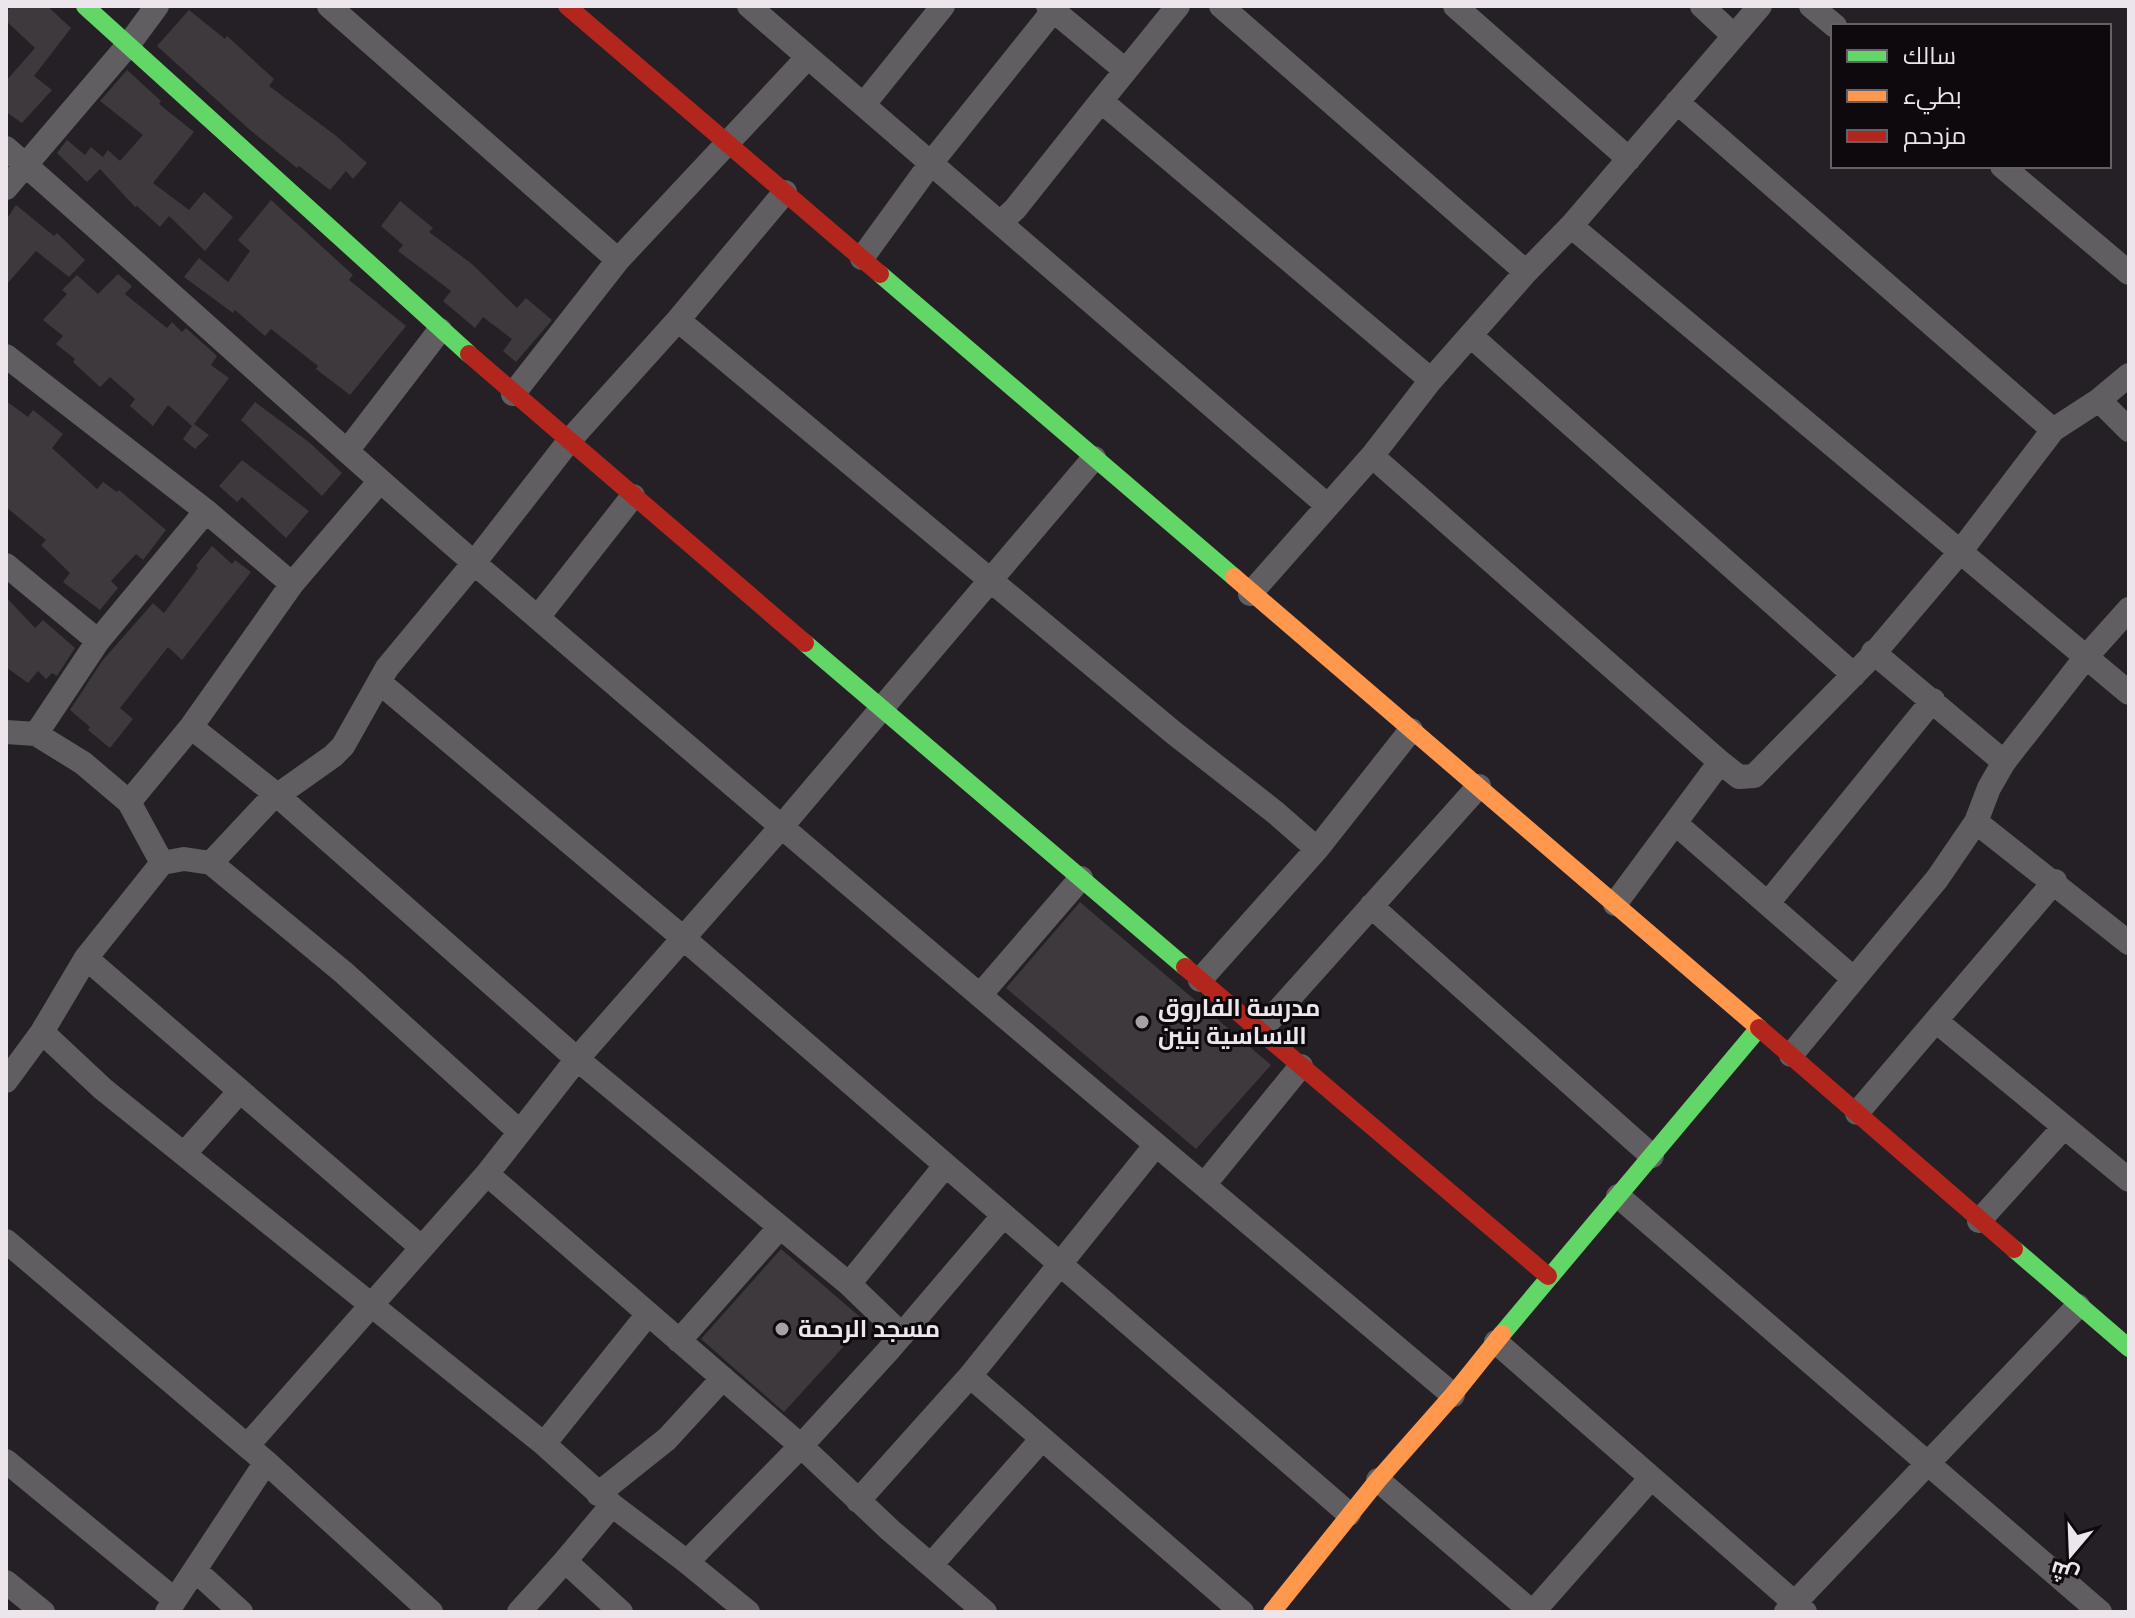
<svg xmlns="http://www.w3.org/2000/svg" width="2135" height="1618" viewBox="0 0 2135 1618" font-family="'PT Sans',Cairo,sans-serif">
	<rect width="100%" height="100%" fill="#252025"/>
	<!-- building -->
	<path fill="#3d393d" d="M11,6H47L71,28L34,76L52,90L22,123L6,112V81L35,48L6,21V13Z
		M189,10L225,39L227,36L274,79L269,86L335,135L367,163L353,179L346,171L330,190L299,166L297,168L250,130L157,46Z
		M127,70L161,101L159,104L194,132L153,183L189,210L204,192L233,217L205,251L169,216L160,227L137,206L135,207L100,169L87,182L57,153L67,140L85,155L91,147L103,157L108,150L120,161L143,135L100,101Z
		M271,200L353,275L349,280L406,326L350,395L316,369L318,366L271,329L265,336L235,310L233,313L184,277L199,258L228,282L250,251L238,240Z
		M400,201L433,228L429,232L472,264L517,308L526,298L552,320L516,362L503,351L512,339L483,317L475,328L443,301L451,291L398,251L403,245L381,226Z
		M16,205L54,236L57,233L85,260L69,277L36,251L6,285V220Z
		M118,274L132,286L125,294L167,328L172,322L182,332L186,328L217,356L211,365L229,378L194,424L209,435L195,449L183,439L192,426L168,405L153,426L130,406L135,399L110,377L100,387L73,362L75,359L56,344L63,336L43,320L67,294L62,290L77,275L98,294Z
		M6,401L28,417L33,410L63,434L52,448L97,489L103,482L117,492L119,490L166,530L143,560L136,554L111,581L118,588L100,610L63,582L70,573L41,545L46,540L6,507Z
		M255,402L310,443L342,473L322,496L241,420Z
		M242,460L309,511L286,538L242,497L237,502L219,486Z
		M212,546L232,564L235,560L251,572L182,660L168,647L120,708L133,719L110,748L88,730L90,727L70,710L102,661L153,603L164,613L198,568L196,566Z
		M6,597L35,628L43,620L75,648L57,676L52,673L46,679L38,671L28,683L6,667Z
		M1080,902L1271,1065L1196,1149L1006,988Z
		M781,1249L866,1322L784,1412L701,1339Z"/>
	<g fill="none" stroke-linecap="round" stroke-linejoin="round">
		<!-- street -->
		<path stroke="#615e61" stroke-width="24" d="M329,6L618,260
			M749,6L1000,223
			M1048,6L1125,70
			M1221,6L1526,272
			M1455,6L1629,159
			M1702,6L1733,35
			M1811,6L1835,26
			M1101,101L1178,6
			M1677,102L2053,430
			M864,104L943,6
			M6,148C163,285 316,426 473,562C797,842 1125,1119 1453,1395
			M2002,166L2129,273
			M6,188L129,44L157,6
			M1571,226L2129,693
			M862,258L931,163L1053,11
			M678,320L1174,733L1276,813L1317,849
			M1471,336L1854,675
			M6,356L206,511L292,584
			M513,394L618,260L807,58
			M2099,400L2129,430
			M347,451L440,330
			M1372,456L1720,762L1615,904
			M1328,506L1000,223L1015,209L1101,101L1431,380
			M6,565L98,641
			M1250,594L1372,456L1431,380L1526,272L1571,226L1760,6
			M538,617L633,496
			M1873,652L2004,762
			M379,682L682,937L1349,1514
			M191,727L277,795L577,1059L849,1284L902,1335
			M6,732L36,734
			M1720,762L1739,777L1754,776L1871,657L1960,552L2053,430L2099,400L2129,375
			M129,802L191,727L292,584L380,481
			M1976,822L2129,943
			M1675,823L1854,979
			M162,863L184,859L211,863
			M1768,903L1933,700
			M1371,906L1652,1156
			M86,958L422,1248
			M1200,980L1317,849L1411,730
			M981,994L1081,878
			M1936,1021L2129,1180
			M1260,1031L1479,786
			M42,1032L103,1089L544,1444L612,1505L565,1561L621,1612
			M1791,1055L1937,879L1976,822L1989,788L2004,762L2086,657L2129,609
			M6,1081L42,1032L86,958L162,863L129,802L83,763L36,734L98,641L206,511
			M1857,1113L2055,881
			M520,1132L343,972L211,863L268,802L333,756L343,746L387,668L474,563L569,441L678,320L785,192
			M185,1153L240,1091
			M487,1174L801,1446L890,1530L985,1612
			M1204,1185L1301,1066
			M1618,1196L2100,1612
			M1979,1221L2064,1127
			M6,1241L247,1446
			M849,1284L945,1166
			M679,1341L780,1227
			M1496,1342L1805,1612
			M970,1376L1242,1612
			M544,1444L648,1314
			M6,1461L175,1600
			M266,1462L431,1612
			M1378,1480L1532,1612
			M598,1494L667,1439L723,1378
			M858,1501L970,1376L1155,1146
			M612,1505L687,1562L801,1446L888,1351L1003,1216
			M687,1562L748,1612
			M931,1565L1041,1440
			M196,1571L241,1612
			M6,1582L43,1612
			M167,1612L266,1462L247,1446L487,1174L577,1059L782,826L1094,458
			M519,1612L565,1561
			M1533,1612L1651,1478
			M1786,1612L2078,1306"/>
		<!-- fast -->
		<path stroke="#63d668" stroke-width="18" d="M85,6L469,354
			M880,274L1234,577
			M805,643L1185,967
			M2014,1249L2129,1348
			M1502,1334L1759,1028"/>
		<!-- slow -->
		<path stroke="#ff974d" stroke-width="18" d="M1234,577L1759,1028
			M1272,1612L1378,1480L1453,1395L1502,1334"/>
		<!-- jam -->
		<path stroke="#b3261e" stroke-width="18" d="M567,6L880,274
			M469,354L805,643
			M1185,967L1548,1276
			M1759,1028L2014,1249"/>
	</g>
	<!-- markers -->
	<g fill="#a6a1a6" stroke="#0d090d" stroke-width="3">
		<circle cx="1142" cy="1022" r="8"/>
		<circle cx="782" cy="1329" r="8"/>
	</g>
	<g text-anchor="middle" stroke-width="6" stroke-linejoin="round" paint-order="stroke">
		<!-- poi labels -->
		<g font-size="24" font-weight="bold" fill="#ece6ec" stroke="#0d090d" text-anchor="start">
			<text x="1158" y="1016">مدرسة الفاروق<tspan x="1158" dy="28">الاساسية بنين</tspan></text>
			<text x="798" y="1337">مسجد الرحمة</text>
		</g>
	</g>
	<!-- border -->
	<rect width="2135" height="1618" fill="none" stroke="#ece6ec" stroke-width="16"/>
	<!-- legend -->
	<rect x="1831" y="24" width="280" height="144" fill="#0d090d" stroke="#666166" stroke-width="2"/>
	<rect x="1847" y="50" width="40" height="12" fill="#63d668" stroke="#666166" stroke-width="2"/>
	<text x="1903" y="64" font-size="24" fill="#ece6ec">سالك</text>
	<rect x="1847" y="90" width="40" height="12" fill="#ff974d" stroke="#666166" stroke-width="2"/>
	<text x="1903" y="104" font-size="24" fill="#ece6ec">بطيء</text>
	<rect x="1847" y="130" width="40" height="12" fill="#b3261e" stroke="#666166" stroke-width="2"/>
	<text x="1903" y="144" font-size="24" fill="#ece6ec">مزدحم</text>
	<!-- north arrow -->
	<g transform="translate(2071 1554) rotate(199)" stroke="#0d090d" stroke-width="6" paint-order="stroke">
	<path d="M0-6L14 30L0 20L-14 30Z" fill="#ece6ec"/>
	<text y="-12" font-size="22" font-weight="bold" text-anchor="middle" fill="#ece6ec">ش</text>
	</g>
</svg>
